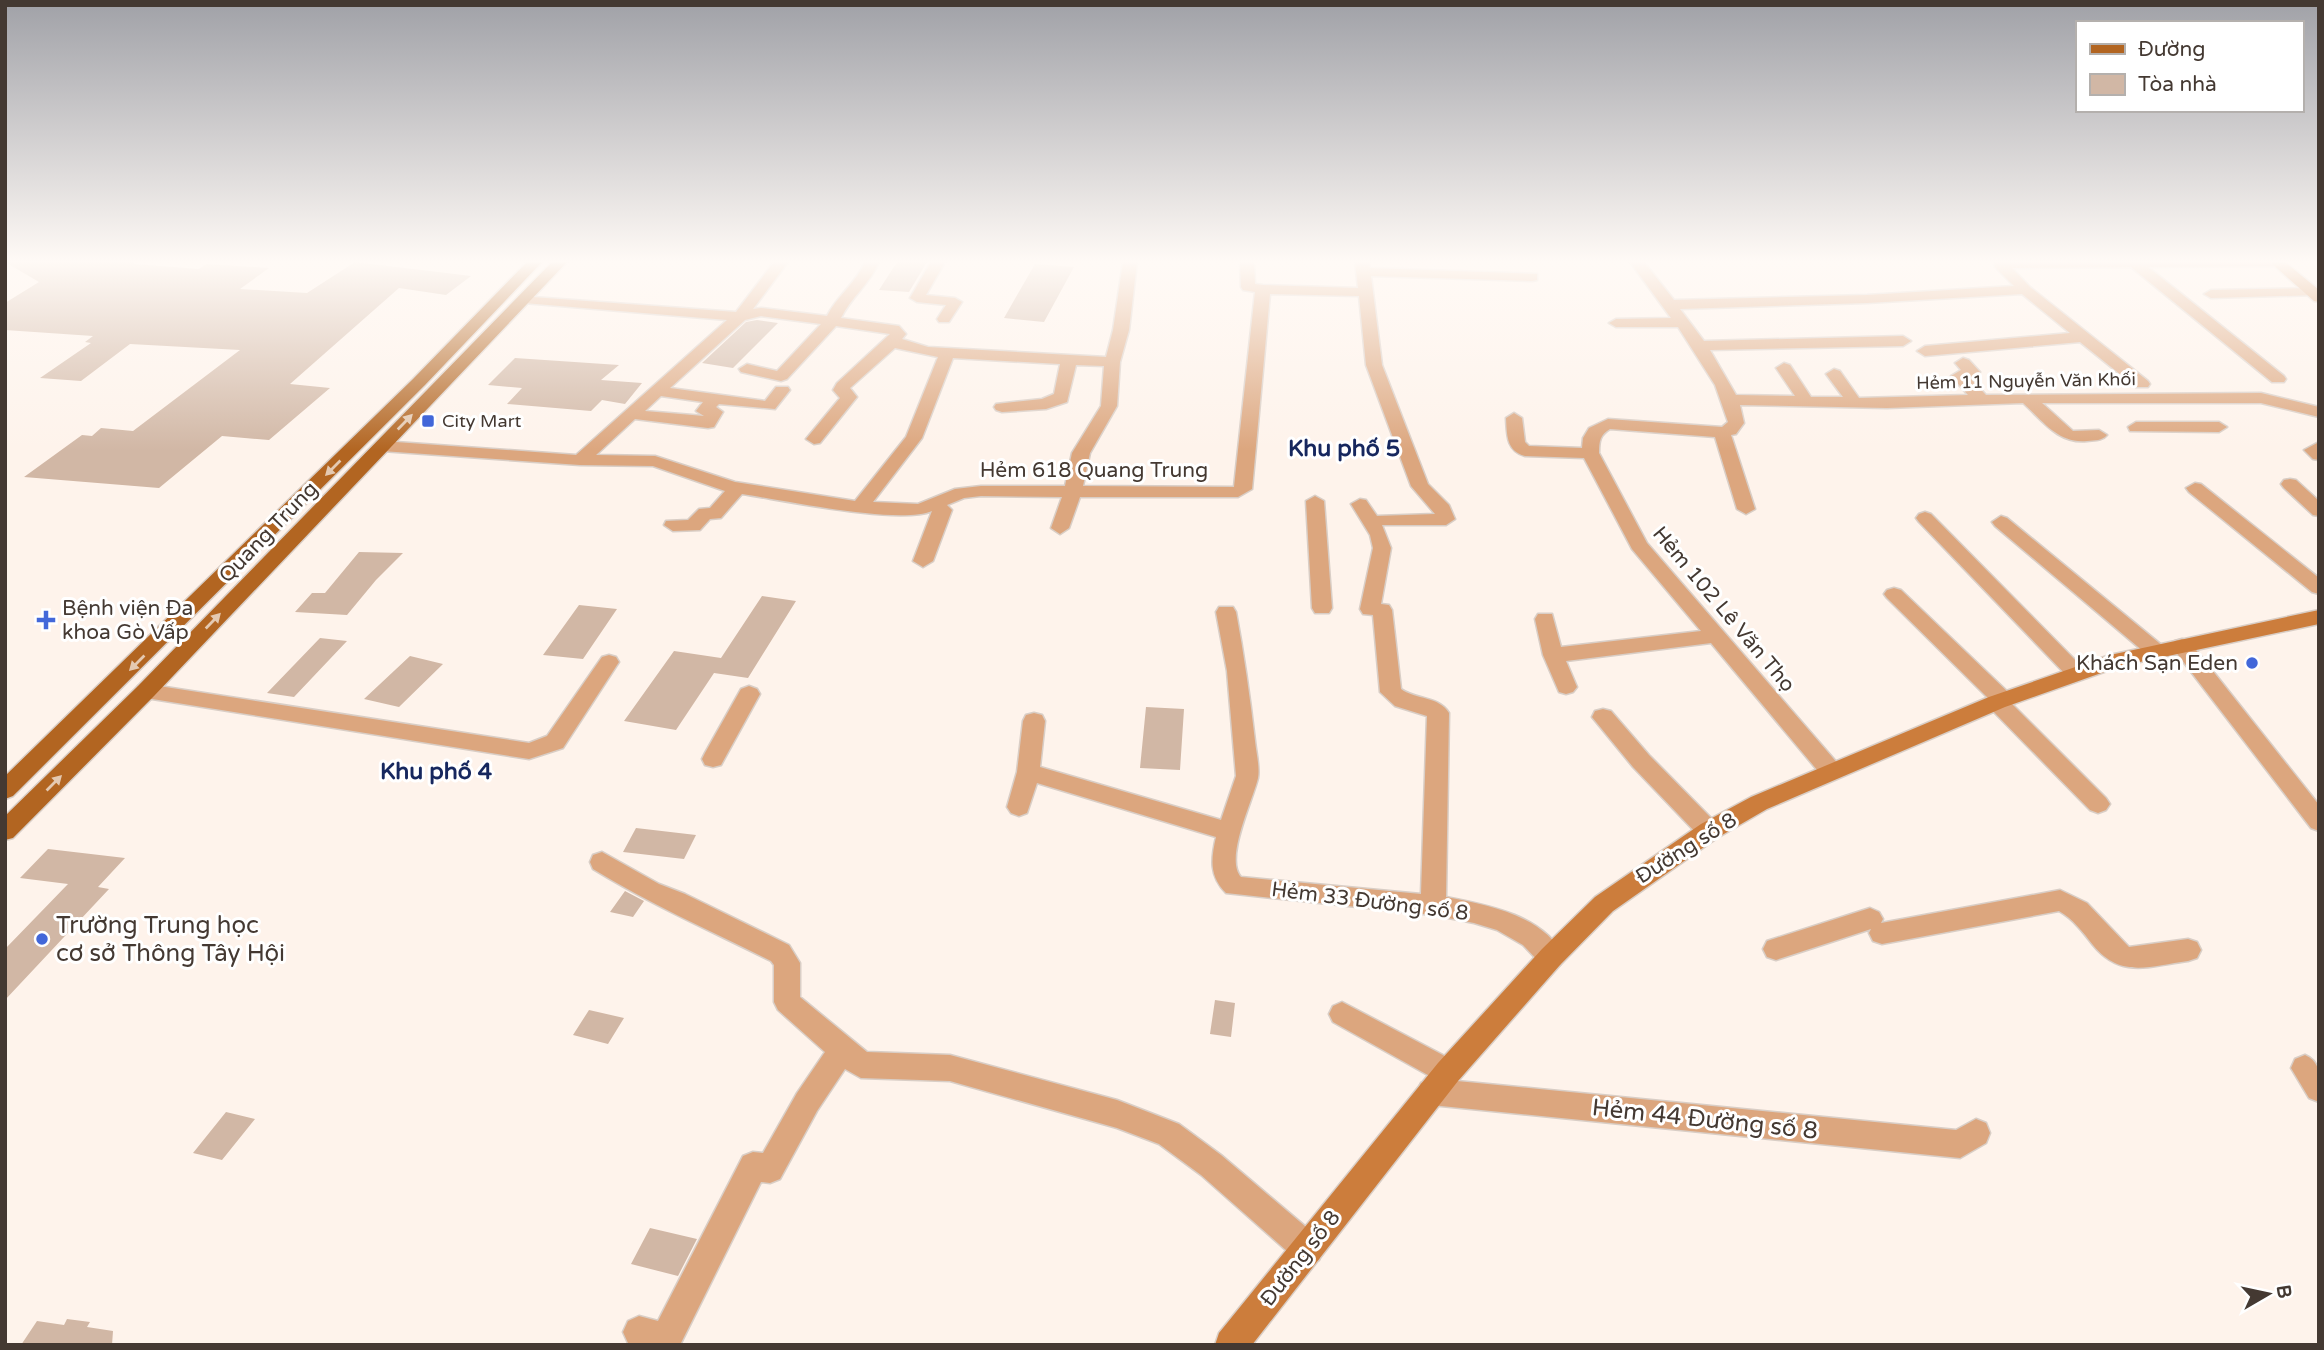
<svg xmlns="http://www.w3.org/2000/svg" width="2324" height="1350" viewBox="0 0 2324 1350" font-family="'Varela Round',sans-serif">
	<rect width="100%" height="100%" fill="#fef3eb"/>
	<!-- building -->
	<path fill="#d1b7a5" d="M5,262H134V264L199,269L206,264L269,268L240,289L307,293L355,262L471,276L446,295L399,288L290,384L330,388L269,440L222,436L159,488L24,477L82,435L92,436L101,428L133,431L240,350L130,344L81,381L40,378L91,343L85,342L93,336L5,330V303L39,282Z
		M897,262H927L909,292L879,290Z
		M1035,264L1074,267L1044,322L1004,318Z
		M757,320L778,323L733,368L702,363L746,322Z
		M515,358L619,365L601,380L642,383L625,404L602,400L591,411L507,404L522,388L488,385Z
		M359,552L403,553L376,580L347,615L295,612L312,593H325Z
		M762,596L796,601L748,678L714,673L676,730L624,721L674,651L721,658Z
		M579,605L617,609L583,659L543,655Z
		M320,638L347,641L294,697L267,693Z
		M410,656L443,664L399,707L364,699Z
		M1146,707L1184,709L1180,770L1140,768Z
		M636,828L696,835L684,859L623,852Z
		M48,849L125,858L98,887L109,889L5,1000V949L68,884L20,878Z
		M625,891L644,901L633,917L610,912Z
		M1215,1000L1235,1003L1231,1037L1210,1034Z
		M589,1010L624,1018L608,1044L573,1035Z
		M226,1112L255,1119L222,1160L193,1153Z
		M650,1228L697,1239L678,1276L631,1264Z
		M67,1319L90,1322L87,1327L113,1331L112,1345H21L37,1321L64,1325Z"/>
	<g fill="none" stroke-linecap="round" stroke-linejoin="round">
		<!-- street casing -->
		<g stroke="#d9cec6" stroke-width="3">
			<path id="street" d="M774,262H788L753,309L761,308L827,316C837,296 856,283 865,262H879C870,284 851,297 841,318L899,326L906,334L902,339L928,347L1106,357L1113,330L1123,262H1137L1129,330L1120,362L1117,406L1090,453L1083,486L1234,487L1255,292L1243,290L1241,287L1240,262H1254L1255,284L1263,285L1358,288L1355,262H1369L1370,268L1537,274V280L1532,281L1371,276L1382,365L1428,484L1449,505L1455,519L1446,525H1382L1391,548L1381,604L1389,605L1392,610L1401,689C1416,700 1439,696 1449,713L1446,897C1487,905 1544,915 1564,957L1560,965L1551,968L1542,965L1523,945L1497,930L1474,923L1433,915L1226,893C1209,876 1211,859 1216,837L1037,783L1027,813L1019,816L1011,813L1007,807L1017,772L1023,721L1026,715L1034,713L1042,715L1045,721L1040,767L1221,820L1236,776L1227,671L1216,612L1219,607H1233L1236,612C1244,655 1250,697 1255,741C1256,752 1260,767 1258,778C1253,800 1224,859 1241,877L1421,894L1427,716L1395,706L1380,692L1373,615L1363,614L1360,609L1373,548L1370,535L1351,504L1360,499L1366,500L1377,516L1435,514L1411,486L1366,365L1359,296L1270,294L1252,489L1238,497H1080L1069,528L1060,534L1051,528L1062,497L981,496L964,498L947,505L952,510L933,561L923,567L913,561L932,511C899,525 782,500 742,494L721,518L710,519L700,530L673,531L664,525L666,521L688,520L699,509L710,508L725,491L653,466L580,465L382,451L373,446L382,441L576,455L727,320L524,303L517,299L519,296L736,312ZM761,316L821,324L777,371L747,364L739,369L741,372L781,381L787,379L836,326L890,334L837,383L833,390L840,398L806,439L814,444L820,443L857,397L850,388L895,348L938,357L906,437L855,501L735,482L655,456L596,455L635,419L708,428L714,427L723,412L716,407L719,404L775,409L790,390L788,387H776L765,401L670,388L745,320ZM953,358L1060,364L1054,394L1042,399L996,404L994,407L996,410L1002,412L1046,409L1067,402L1076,365L1104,366L1101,406L1072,453L1065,486H981L955,489L918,504L873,502L922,438ZM661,396L703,402L696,411L704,416L645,411Z
				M931,262H945L926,295L955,298L962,302L949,322H939L937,319L946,305L917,302L910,298Z
				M1630,262H1644L1674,300L1867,295L2014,286L1995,267L1994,262H2285L2278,266L2148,267L2284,376L2286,379L2284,382H2272L2131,267L2012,268L2030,287L2148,381L2150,384L2148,387H2136L2080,342L1925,356L1917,351L1925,346L2070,333L2022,294L1867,303L1680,309L1704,341L1903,336L1911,341L1903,346L1710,350L1736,395L1795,396L1776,368L1784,363L1790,365L1811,397H1843L1826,374L1834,369L1840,371L1859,398L1968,395L1951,376L1961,370L1955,363L1963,358L1969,360L1980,372L1970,378L1986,395L2261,393L2319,407V417L2261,403H2042L2073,431L2099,430L2107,435C2102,441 2095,440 2087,441C2058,444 2043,421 2023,403L1887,408L1740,405L1744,423L1736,434L1731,435L1755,509L1746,514L1737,509L1715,437L1610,429C1600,435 1599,441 1599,453L1647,543L1839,765L1842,771L1839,777L1831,779L1823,777L1711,643L1566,661L1577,687L1573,692L1566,694L1559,692L1543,655L1535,619L1538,614H1552L1561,647L1701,631L1632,549L1584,458L1525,456C1506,451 1507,434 1506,418L1514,413L1522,418L1525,442L1529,446L1582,448L1583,438L1589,428L1608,419L1722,427L1728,422L1715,385L1678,327H1616L1609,323L1616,319L1671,318Z
				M2312,288L2319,291L2317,295L2211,298L2204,294L2211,290Z
				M2136,422H2219L2227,427L2219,432L2130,431L2128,427Z
				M2319,442V460L2313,459L2304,450Z
				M2290,479L2296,480L2319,501V516L2313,515L2284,488L2281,484L2284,480Z
				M2195,483L2201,484L2319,578V594L2312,592L2189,492L2186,488Z
				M1315,496L1324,501L1332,608L1329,613H1315L1312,608L1306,501Z
				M1925,512L1931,514L2083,668L2086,673L2083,678L2076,680L2069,678L1919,522L1916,518L1919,514Z
				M2001,516L2007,518L2164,647L2167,652L2164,657H2150L1995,526L1992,522Z
				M1894,588L1901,590L2011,695L2014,700L2012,704L2106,798L2110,804L2106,810L2098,813L2090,810L1989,707L1986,702L1988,698L1887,598L1884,594L1887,590Z
				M2182,639L2189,641L2319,805V831L2311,828L2175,651L2172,646L2175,641Z
				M609,655L616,657L619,662L563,748L529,759L146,698L138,696L135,691L138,686L146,684L529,743L547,736L602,657Z
				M749,686L757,689L760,694L721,765L713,767L705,765L702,759L705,753L741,689Z
				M1603,709L1611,711L1649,755L1717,824L1721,831L1717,838L1709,840L1701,838L1633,767L1592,717L1595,711Z
				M602,852L659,884L685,894L789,945L800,963V997L867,1052L950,1055L1117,1100L1179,1124L1221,1155L1319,1238L1323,1249L1319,1260L1308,1264L1297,1260L1201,1175L1159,1144L1117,1128L950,1081L861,1078L845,1069L817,1111L780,1179L770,1183L761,1182L680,1345L628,1343L623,1332L628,1321L639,1316L658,1321L743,1156L753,1152L763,1153L797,1093L825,1052L778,1010L774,1002V965L771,961C711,931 650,904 593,869L590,862L593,855Z
				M2060,890L2087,903L2129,947L2188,939L2197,942L2201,950L2197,958L2188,961C2149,966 2121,979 2093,945C2083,932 2073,919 2059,911L1882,944L1873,941L1869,933L1871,929L1776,960L1767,957L1763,949L1767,941L1870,908L1879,912L1883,919L1881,923Z
				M1342,1002L1458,1063L1462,1072L1457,1081L1956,1130L1976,1119L1986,1123L1990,1133L1986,1143L1960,1158L1431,1105L1421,1101L1417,1092L1421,1083L1435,1079L1333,1022L1329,1014L1333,1006Z
				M2305,1055C2324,1063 2319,1083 2319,1102L2309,1098L2291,1068L2295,1059Z"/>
		</g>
		<!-- secondary casing -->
		<g stroke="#d9cec6" stroke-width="3">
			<path id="secondary" d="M2270,262H2285L2319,290V302L2314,301Z
				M2319,610V624L2121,666L2005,707L1767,809L1717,838L1613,911L1560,965L1458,1081L1252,1345H1215L1219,1333L1438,1063L1542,949L1595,897L1701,824L1751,797L1989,697L2110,655Z"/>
		</g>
		<!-- primary casing -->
		<g stroke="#d9cec6" stroke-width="3">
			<path id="primary" d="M527,262H542L425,385L13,796L5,799V776L413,379Z
				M552,262H567L154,696L13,838L5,840V816L138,686Z"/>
		</g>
		<!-- street -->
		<use href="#street" fill="#dca67e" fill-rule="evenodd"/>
		<!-- secondary -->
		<use href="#secondary" fill="#cc7d3c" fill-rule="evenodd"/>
		<!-- primary -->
		<use href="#primary" fill="#b26521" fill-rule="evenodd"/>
	</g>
	<!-- one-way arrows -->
	<defs><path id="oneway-solid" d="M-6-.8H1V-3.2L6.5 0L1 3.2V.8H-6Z" transform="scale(1.75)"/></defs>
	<g fill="#e4c9b1">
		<use href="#oneway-solid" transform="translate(405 422) rotate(-46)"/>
		<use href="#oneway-solid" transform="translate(333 468) rotate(135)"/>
		<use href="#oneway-solid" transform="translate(213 621) rotate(-46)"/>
		<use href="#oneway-solid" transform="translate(137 663) rotate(135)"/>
		<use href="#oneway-solid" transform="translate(54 783) rotate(-45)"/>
	</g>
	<!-- sky -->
	<linearGradient id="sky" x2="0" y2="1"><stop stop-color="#a0a1a7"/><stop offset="0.58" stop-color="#fffaf6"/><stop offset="1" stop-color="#fffaf6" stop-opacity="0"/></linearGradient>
	<rect width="2324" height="451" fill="url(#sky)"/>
	<!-- markers -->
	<g fill="#4267d9" stroke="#fff" stroke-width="2.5">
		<rect x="421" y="414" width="14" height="14" rx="3.5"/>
		<path d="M42.5 609.5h7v7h7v7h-7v7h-7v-7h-7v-7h7z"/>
		<circle cx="2252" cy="663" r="7"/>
		<circle cx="42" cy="939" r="7"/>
	</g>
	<g text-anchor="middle" stroke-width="6" stroke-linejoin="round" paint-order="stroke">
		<!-- far-street labels -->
		<g font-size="18" fill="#443932" stroke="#fff">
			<text transform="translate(2026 381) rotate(-1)" y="6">Hẻm 11 Nguyễn Văn Khối</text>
		</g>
		<!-- far-poi labels -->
		<g font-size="18" fill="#443932" stroke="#fff" text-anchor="start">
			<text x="442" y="427">City Mart</text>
		</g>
		<!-- street labels -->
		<g font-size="21" fill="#443932" stroke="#fff">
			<text x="1094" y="477">Hẻm 618 Quang Trung</text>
			<text transform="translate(268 532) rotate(-46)" y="7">Quang Trung</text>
			<text transform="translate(1724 609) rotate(50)" y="7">Hẻm 102 Lê Văn Thọ</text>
			<text transform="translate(1686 848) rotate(-32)" y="7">Đường số 8</text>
			<text transform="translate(1370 901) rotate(7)" y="7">Hẻm 33 Đường số 8</text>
			<text transform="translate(1300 1258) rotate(-52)" y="7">Đường số 8</text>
		</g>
		<!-- poi labels -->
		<g font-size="21" fill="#443932" stroke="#fff" text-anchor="start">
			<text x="62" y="615">Bệnh viện Đa<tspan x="62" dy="24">khoa Gò Vấp</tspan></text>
			<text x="2238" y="670" text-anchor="end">Khách Sạn Eden</text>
		</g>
		<!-- neighbourhood labels -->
		<g font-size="23" font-weight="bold" fill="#16275e" stroke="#fff">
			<text x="1344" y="456">Khu phố 5</text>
			<text x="436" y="779">Khu phố 4</text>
		</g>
		<!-- near-poi labels -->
		<g font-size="24" fill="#443932" stroke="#fff" text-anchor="start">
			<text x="56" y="933">Trường Trung học<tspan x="56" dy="28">cơ sở Thông Tây Hội</tspan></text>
		</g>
		<!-- near-street labels -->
		<g font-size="24" fill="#443932" stroke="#fff">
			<text transform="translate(1705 1119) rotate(6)" y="8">Hẻm 44 Đường số 8</text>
		</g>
	</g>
	<!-- border -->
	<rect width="2324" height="1350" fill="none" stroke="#443932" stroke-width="14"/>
	<!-- legend -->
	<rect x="2076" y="21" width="228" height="91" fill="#ffffff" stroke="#b4b0ad" stroke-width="2"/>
	<rect x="2090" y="44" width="35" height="10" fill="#b26521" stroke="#b4b0ad" stroke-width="2"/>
	<text x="2138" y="56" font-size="21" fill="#443932">Đường</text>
	<rect x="2090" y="74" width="35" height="21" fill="#d1b7a5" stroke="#b4b0ad" stroke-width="2"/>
	<text x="2138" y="91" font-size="21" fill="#443932">Tòa nhà</text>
	<!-- north arrow -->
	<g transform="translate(2268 1294) rotate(81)" stroke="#ffffff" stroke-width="5" paint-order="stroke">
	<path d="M0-5L12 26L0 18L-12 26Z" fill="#443932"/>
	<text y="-10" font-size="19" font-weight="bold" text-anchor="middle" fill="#443932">B</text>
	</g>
</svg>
